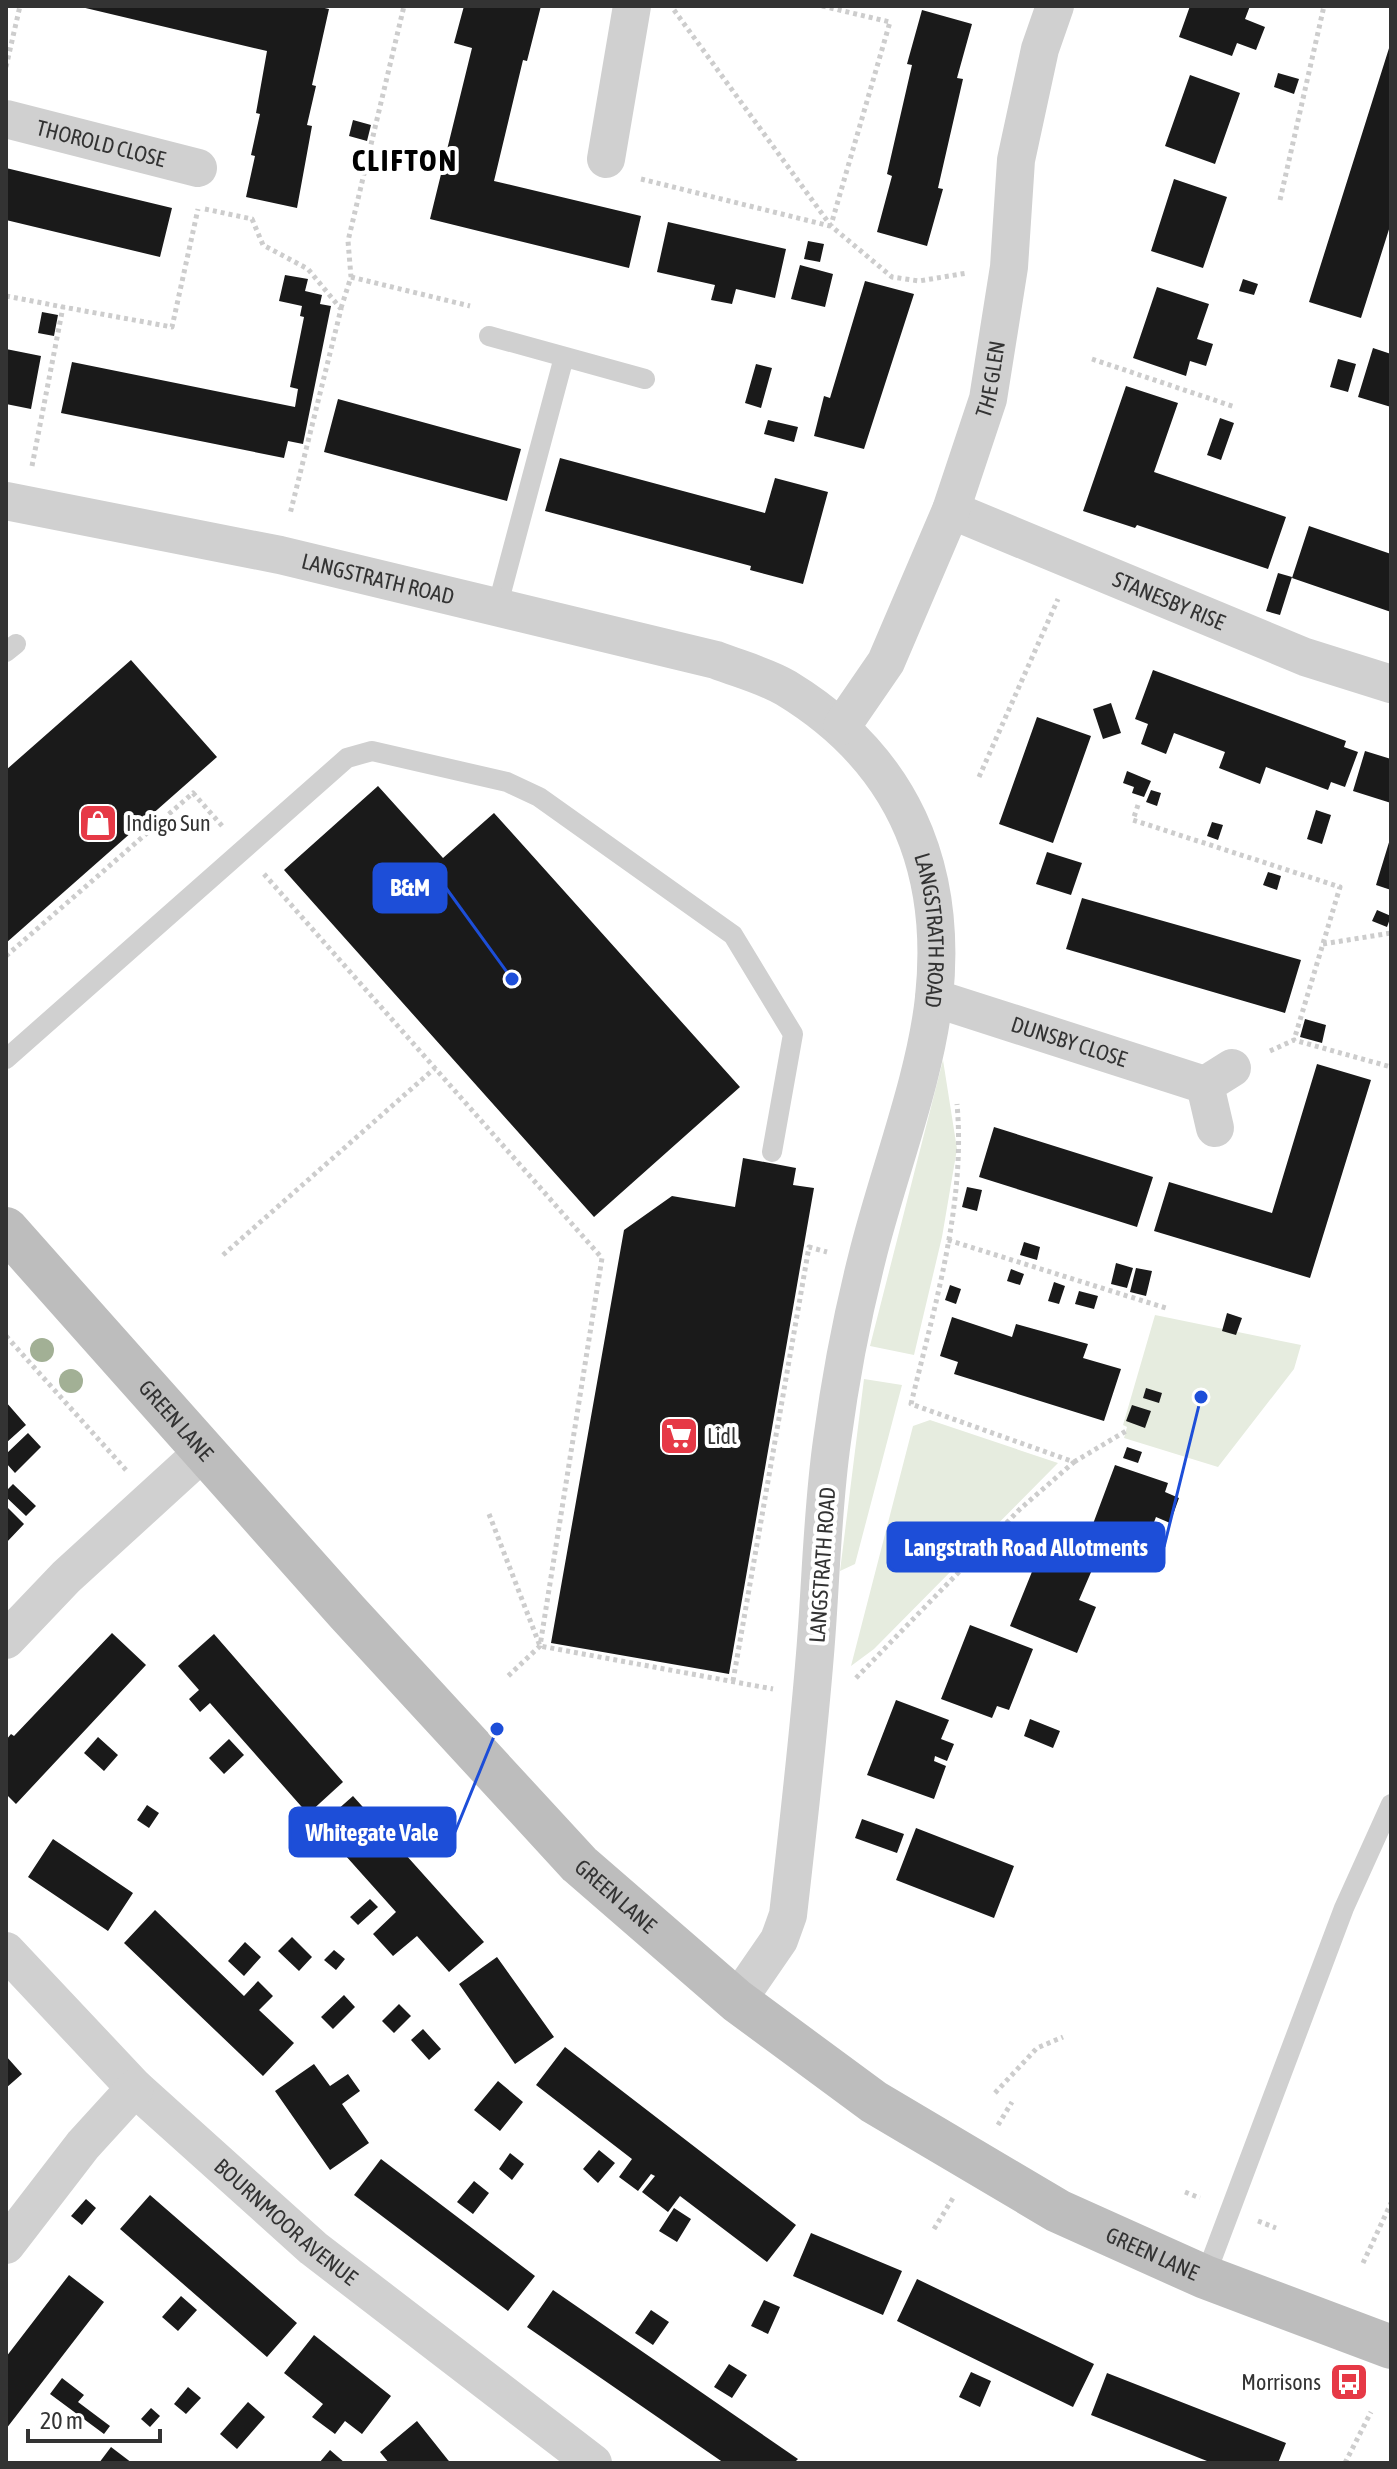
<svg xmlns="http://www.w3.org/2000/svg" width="1397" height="2469" viewBox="0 0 1397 2469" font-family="'Asap Condensed',sans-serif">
	<rect width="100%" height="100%" fill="#fff"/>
	<!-- green -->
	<path fill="#e6ecdf" d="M943,1060L957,1149L942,1237L914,1355L870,1346Z
		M1155,1315L1301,1345L1294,1369L1218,1467L1124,1438L1127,1427L1123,1425Z
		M864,1379L902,1385L855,1564L840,1571Z
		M930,1420L1058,1463L874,1649L851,1666L913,1426Z"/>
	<!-- building -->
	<path fill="#1a1a1a" d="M77,6H316L329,9L312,85L316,86L307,125L312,126L297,208L246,197L255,156L251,155L260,114L256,113L267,51Z
		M464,6H541L527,61L523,60L494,181L641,216L629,268L430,219L472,48L454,43Z
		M1190,6H1250L1245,19L1265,27L1256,50L1237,43L1232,56L1179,37Z
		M922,10L972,24L957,78L963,79L938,188L943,189L927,246L877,232L892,176L887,174L912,65L907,64Z
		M1390,45L1391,223L1361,318L1309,302Z
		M1278,73L1299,79L1294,94L1274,87Z
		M1190,75L1240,93L1215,164L1165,146Z
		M353,120L371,125L367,141L349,136Z
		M6,168L172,208L160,257L6,220Z
		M1174,179L1227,197L1203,268L1151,251Z
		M668,222L786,249L775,298L736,289L732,304L711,300L715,285L657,272Z
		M808,241L824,244L820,262L804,259Z
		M800,265L833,274L825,307L791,299Z
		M285,275L308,279L305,291L322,295L320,304L331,306L303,444L288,441L284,458L61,413L72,362L295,407L298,389L290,387L304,317L300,316L302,306L279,301Z
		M1243,279L1258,284L1254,295L1239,291Z
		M865,281L914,294L864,449L814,436L824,396L830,398Z
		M1157,287L1209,304L1197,339L1213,344L1206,366L1190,361L1186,376L1133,358Z
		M42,312L58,315L54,336L38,333Z
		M1373,348L1391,354V407L1358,397Z
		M6,349L41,356L31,409L6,404Z
		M1338,359L1356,364L1348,392L1330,387Z
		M756,364L772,368L761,408L745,403Z
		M1126,386L1178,403L1154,472L1286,517L1268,569L1137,525L1135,528L1083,511Z
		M338,399L521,449L507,501L324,452Z
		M1220,418L1234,423L1221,460L1207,455Z
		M768,420L798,427L794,442L764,434Z
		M560,458L765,513L775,478L828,492L803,584L750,570L751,566L545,511Z
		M1309,526L1391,554V612L1292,578Z
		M1278,573L1292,577L1280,615L1266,611Z
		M131,660L217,757L6,943V770Z
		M1153,670L1346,741L1344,747L1358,752L1345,787L1331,782L1328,790L1266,767L1260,784L1219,768L1225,752L1174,733L1166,754L1141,744L1148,724L1135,719Z
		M1111,703L1121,733L1103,739L1093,709Z
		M1037,717L1091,736L1053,843L999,824Z
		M1365,751L1391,759V803L1353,791Z
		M1127,771L1151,781L1144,797L1132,793L1134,787L1123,783Z
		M378,786L443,858L494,813L740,1087L594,1217L284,870Z
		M1151,790L1161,793L1157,806L1146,802Z
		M1316,810L1331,815L1322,844L1307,839Z
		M1212,822L1223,825L1218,840L1207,836Z
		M1390,839H1391V890L1376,885Z
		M1047,852L1082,863L1071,895L1036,884Z
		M1268,872L1281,876L1277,890L1263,885Z
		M1082,898L1301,960L1285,1013L1066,949Z
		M1377,910L1391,916L1387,927L1372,921Z
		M1305,1019L1326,1025L1322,1043L1300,1037Z
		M1317,1064L1371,1080L1310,1278L1154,1231L1169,1182L1272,1213Z
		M994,1127L1153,1177L1137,1227L979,1177Z
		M743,1158L796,1168L793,1185L814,1188L729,1674L551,1643L624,1230L672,1196L735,1207Z
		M967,1187L982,1190L977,1211L962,1207Z
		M1024,1242L1040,1247L1037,1260L1020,1255Z
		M1116,1263L1133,1268L1127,1288L1111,1284Z
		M1136,1268L1152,1271L1146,1296L1130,1292Z
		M1011,1269L1024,1274L1020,1285L1007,1281Z
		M1054,1282L1065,1286L1059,1304L1048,1301Z
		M950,1285L961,1289L956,1304L945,1300Z
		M1079,1291L1098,1296L1094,1309L1075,1304Z
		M1227,1313L1242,1318L1236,1335L1222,1331Z
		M952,1317L1012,1337L1016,1324L1088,1344L1083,1358L1121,1369L1104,1421L954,1374L958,1362L940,1356Z
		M1146,1388L1162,1393L1159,1403L1143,1398Z
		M6,1402L26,1425L6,1443Z
		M1132,1405L1151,1411L1145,1428L1126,1421Z
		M28,1433L41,1447L15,1473L6,1463V1454Z
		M1127,1447L1142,1452L1138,1463L1123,1458Z
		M1115,1465L1168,1483L1165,1492L1179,1498L1170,1523L1156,1517L1140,1559L1087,1540Z
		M13,1484L36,1506L26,1516L6,1497V1491Z
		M6,1506L24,1524L6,1543Z
		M1044,1542L1095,1563L1079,1600L1096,1607L1077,1653L1010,1626Z
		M970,1625L1033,1649L1009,1710L997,1706L992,1718L941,1699Z
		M112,1633L146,1665L16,1804L6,1794V1740L11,1734L14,1736Z
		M214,1634L343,1782L308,1814L210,1703L200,1712L189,1699L199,1690L178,1666Z
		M896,1700L949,1720L941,1739L954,1744L947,1761L935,1756L934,1761L946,1766L934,1799L867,1775Z
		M1030,1719L1060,1731L1053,1748L1024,1736Z
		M98,1737L118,1755L104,1771L84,1753Z
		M229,1739L244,1755L224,1774L209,1758Z
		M353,1796L484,1942L449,1972L417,1936L393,1956L373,1934L396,1912L319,1826Z
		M147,1805L159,1813L149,1828L137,1820Z
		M862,1819L904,1834L897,1853L855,1838Z
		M916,1828L1014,1866L994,1918L896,1880Z
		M53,1839L133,1893L108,1931L28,1877Z
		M370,1899L378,1907L358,1925L350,1917Z
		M155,1910L244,1996L258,1981L273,1996L259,2010L294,2043L263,2076L124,1943Z
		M292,1937L312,1957L299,1971L278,1951Z
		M245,1942L261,1957L244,1976L228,1961Z
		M334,1950L345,1959L336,1970L324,1960Z
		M497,1957L554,2037L515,2064L459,1984Z
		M344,1995L355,2007L333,2029L321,2017Z
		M399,2004L411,2016L394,2033L382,2021Z
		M423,2029L441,2049L429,2060L411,2040Z
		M565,2047L796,2225L767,2262L680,2196L668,2212L642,2192L655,2176L651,2174L638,2191L619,2177L632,2159L536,2085Z
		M6,2056L22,2074L6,2088Z
		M314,2064L330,2086L348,2074L360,2091L342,2104L369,2143L330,2170L275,2091Z
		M498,2081L523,2102L500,2131L474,2110Z
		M599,2150L615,2163L598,2183L583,2169Z
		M510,2153L524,2164L512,2180L499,2169Z
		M381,2159L535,2276L508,2311L354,2195Z
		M474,2181L489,2193L473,2214L457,2202Z
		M150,2195L297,2323L267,2357L120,2229Z
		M86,2199L96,2208L82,2225L71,2216Z
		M674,2208L691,2219L677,2242L659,2231Z
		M811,2233L902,2271L883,2315L793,2276Z
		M69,2275L104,2302L6,2429V2357Z
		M917,2279L1094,2364L1073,2407L897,2321Z
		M553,2290L798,2459L794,2463H724L527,2327Z
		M181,2296L197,2310L178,2331L162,2317Z
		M764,2300L780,2307L768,2334L751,2326Z
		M651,2310L669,2322L653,2345L635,2333Z
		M314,2335L391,2396L362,2434L345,2421L335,2434L312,2417L323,2404L284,2373Z
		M729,2364L747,2375L732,2398L714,2387Z
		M971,2372L991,2381L980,2407L959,2397Z
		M1107,2373L1286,2443L1278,2463H1212L1091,2415Z
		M62,2378L84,2395L78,2402L110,2426L104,2434L50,2394Z
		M188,2387L201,2398L186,2414L174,2404Z
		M248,2402L265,2417L237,2449L220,2434Z
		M151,2408L160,2416L150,2427L141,2419Z
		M417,2421L448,2460L451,2463H389L380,2452Z
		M111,2447L132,2463H99Z
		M330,2450L345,2463H319Z"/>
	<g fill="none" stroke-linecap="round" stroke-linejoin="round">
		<!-- path -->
		<path stroke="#cdcdcd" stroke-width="5" stroke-dasharray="4 4" stroke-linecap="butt" d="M822,6L890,22L831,225
			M674,10L831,226L892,277L919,281L967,273
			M6,67L20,6
			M641,179L830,226
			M1280,200L1324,6
			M205,209L252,219L263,245L308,269L341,309L290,514
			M351,277L470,306
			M6,296L63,307
			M341,308L351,277L348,241L404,6
			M1092,359L1235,407
			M32,466L63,307L172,327L198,209
			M979,777L1058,599
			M1138,805L1133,820L1340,887L1294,1040
			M264,874L602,1258L540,1646L506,1678
			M1323,944L1391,933
			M6,956L193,793L223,827
			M1270,1051L1294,1040L1391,1067
			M948,1240L1169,1309
			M223,1255L435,1068
			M6,1336L126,1470
			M1074,1462L1126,1431
			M489,1514L540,1646L773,1689
			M856,1678L1020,1509L1074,1462L911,1404C934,1308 966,1204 957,1104
			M733,1681L809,1247L827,1252
			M995,2093L1037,2048L1063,2037
			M998,2125L1012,2102
			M1185,2192L1200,2198
			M1258,2221L1276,2228
			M934,2229L953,2198
			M1363,2263L1391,2203
			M1345,2463L1371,2412"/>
		<!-- lane -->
		<path stroke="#d0d0d0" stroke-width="20" d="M489,336L645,379
			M497,608L564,357
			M6,652L16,644
			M6,1059L347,758L372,751L507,782L539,797L733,935L793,1034L772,1152
			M1205,2277L1344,1908L1391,1804"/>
		<!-- street -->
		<g stroke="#d0d0d0" stroke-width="38">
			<path id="s1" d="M6,119L198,168"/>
			<path d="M606,159L632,6"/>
			<path id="s2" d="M6,501L280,555L716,660C739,669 766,676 786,688C901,758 948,865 934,998C925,1081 887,1176 867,1258C852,1317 840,1381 832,1441C822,1511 821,1583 815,1654C808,1741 798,1828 788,1915L779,1940L737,2001"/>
			<path id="s3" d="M951,510L1305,657L1391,684"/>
			<path id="s4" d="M842,726L886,662L951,510L988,399L1009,267L1016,160L1040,49L1055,6"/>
			<path id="s5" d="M934,998L1205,1085"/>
			<path d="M1215,1128L1205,1085L1232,1068"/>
			<path d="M6,1640L66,1577L204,1451"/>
			<path id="s6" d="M6,1951L135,2088L313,2248L593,2463"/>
			<path d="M6,2245L83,2145L135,2088"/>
		</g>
		<!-- secondary -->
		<path stroke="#bdbdbd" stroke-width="44" id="s7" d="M6,1229L347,1612L579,1864L737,2001L874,2102L1058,2211L1205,2277L1391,2347"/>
	</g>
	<!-- trees -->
	<g fill="#a2b095">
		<circle cx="42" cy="1350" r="12"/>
		<circle cx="71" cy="1381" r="12"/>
	</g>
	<!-- icons -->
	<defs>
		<g id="shop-square" transform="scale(2)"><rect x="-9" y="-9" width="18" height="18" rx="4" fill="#e63946" stroke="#fff"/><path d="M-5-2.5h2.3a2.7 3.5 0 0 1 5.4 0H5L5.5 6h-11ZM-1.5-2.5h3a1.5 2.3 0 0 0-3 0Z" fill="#fff"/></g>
		<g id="supermarket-square" transform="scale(2)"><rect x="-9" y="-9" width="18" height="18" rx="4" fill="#e63946" stroke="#fff"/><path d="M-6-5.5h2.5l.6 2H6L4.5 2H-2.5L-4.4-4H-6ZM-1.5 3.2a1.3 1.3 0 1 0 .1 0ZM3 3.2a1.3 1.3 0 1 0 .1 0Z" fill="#fff"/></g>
		<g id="bus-square" transform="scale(2)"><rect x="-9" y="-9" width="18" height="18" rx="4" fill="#e63946" stroke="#fff"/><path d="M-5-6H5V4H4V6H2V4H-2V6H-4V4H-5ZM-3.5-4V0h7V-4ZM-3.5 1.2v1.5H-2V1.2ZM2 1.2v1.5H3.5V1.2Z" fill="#fff"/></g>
	</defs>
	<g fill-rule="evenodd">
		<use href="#shop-square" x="98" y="823"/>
		<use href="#supermarket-square" x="679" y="1436"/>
		<use href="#bus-square" x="1349" y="2382"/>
	</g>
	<g text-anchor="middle" stroke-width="8" stroke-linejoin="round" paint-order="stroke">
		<!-- street labels -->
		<g font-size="22" fill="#333" stroke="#fff">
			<text dy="8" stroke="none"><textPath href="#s1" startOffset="98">THOROLD CLOSE</textPath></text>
			<text dy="8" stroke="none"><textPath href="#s4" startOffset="380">THE GLEN</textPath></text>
			<text dy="8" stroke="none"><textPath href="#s2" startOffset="380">LANGSTRATH ROAD</textPath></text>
			<text dy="8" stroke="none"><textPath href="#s3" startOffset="236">STANESBY RISE</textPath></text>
			<text dy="8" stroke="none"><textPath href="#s2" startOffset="1100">LANGSTRATH ROAD</textPath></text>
			<text dy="8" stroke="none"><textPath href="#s5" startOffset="142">DUNSBY CLOSE</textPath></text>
			<text dy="8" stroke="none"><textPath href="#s7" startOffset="256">GREEN LANE</textPath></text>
			<text transform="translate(822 1565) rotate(-86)" y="8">LANGSTRATH ROAD</text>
			<text dy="8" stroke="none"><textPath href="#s7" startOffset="904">GREEN LANE</textPath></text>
			<text dy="8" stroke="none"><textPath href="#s6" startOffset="390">BOURNMOOR AVENUE</textPath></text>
			<text dy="8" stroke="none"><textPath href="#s7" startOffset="1552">GREEN LANE</textPath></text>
		</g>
		<!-- poi labels -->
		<g font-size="22" fill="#333" stroke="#fff" text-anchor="start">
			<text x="126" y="831">Indigo Sun</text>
			<text x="707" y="1444">Lidl</text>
			<text x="1321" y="2390" text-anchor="end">Morrisons</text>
		</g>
		<!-- district labels -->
		<g font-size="30" font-weight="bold" letter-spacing="2" fill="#000" stroke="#fff">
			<text x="405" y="171">CLIFTON</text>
		</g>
	</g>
	<!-- callouts -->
	<path fill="none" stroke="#1d4ed8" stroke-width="3" d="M512 979L446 888M1201 1397L1164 1547M497 1729L455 1832"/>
	<g fill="#1d4ed8" stroke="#fff" stroke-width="3">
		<circle cx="512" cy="979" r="8"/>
		<circle cx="1201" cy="1397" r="8"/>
		<circle cx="497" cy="1729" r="8"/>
	</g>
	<g fill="#1d4ed8" stroke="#1d4ed8" stroke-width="3">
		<rect x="374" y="864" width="72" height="48" rx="8"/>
		<rect x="888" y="1523" width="276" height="48" rx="8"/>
		<rect x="290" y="1808" width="165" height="48" rx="8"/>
	</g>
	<g font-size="24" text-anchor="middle" font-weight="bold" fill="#fff">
		<text x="410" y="896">B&amp;M</text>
		<text x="1026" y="1556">Langstrath Road Allotments</text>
		<text x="372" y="1841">Whitegate Vale</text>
	</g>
	<!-- border -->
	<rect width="1397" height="2469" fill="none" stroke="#333333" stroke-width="16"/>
	<!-- scale -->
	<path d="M28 2429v12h132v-12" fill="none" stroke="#333333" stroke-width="4"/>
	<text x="40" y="2429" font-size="24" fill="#333333" stroke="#ffffff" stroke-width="6" paint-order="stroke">20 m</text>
</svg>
